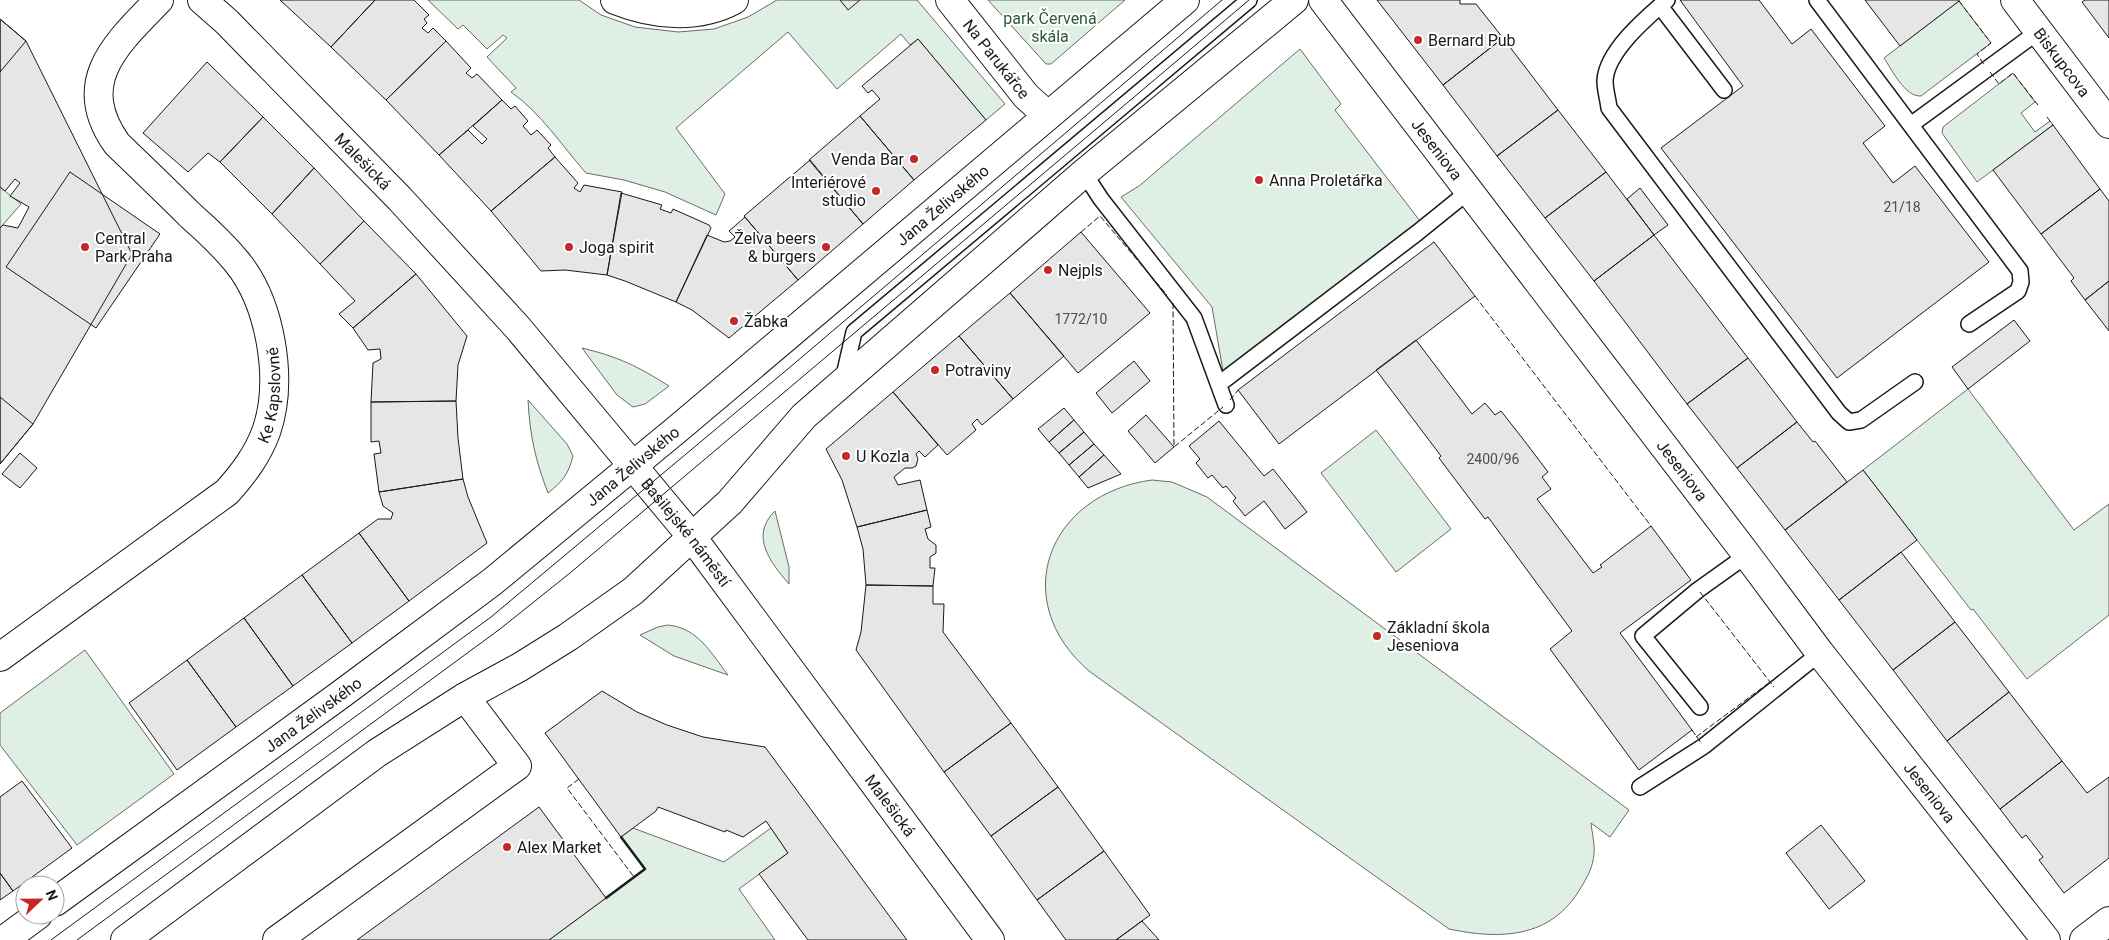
<svg xmlns="http://www.w3.org/2000/svg" width="2109" height="940" viewBox="0 0 2109 940" font-family="Roboto,sans-serif">
	<rect width="100%" height="100%" fill="#fff"/>
	<!-- green -->
	<path fill="#e0efe3" stroke="#6a6a6a" d="M428,0H579L601,15L635,27L678,32L714,29L748,17L777,0H917L1005,104L986,120L918,39L910,45L901,34L837,89L788,32L676,128L725,194L716,215L665,192L624,180L586,173C562,146 541,113 511,92L516,88L487,57L507,38L503,35L487,49L463,25L458,29Z
		M988,0H1125L1051,64H1046Z
		M1959,1L1991,43L1921,96C1905,97 1892,70 1884,58Z
		M1300,49L1341,104L1335,110L1420,221L1223,371L1212,307L1121,197L1139,186Z
		M2013,73L2035,102L2021,113L2035,132L2050,121L2053,125L1977,182L1942,133L1943,127Z
		M0,187L21,204L0,228Z
		M582,348C619,357 637,366 669,386L645,404L633,407L617,395Z
		M1968,389L2074,530L2109,504V615L2027,679L1973,609L1971,610L1863,470Z
		M528,400L567,444L573,456C568,475 563,481 548,493C535,459 530,436 528,400Z
		M1376,430L1451,529L1396,572L1321,473Z
		M1152,480L1172,482L1207,497L1629,810L1610,837L1591,823C1592,833 1595,844 1594,854C1593,867 1587,878 1580,889C1551,938 1501,940 1449,929L1089,671C1007,600 1048,494 1152,480Z
		M775,511L789,567V584C771,563 749,536 775,511Z
		M668,625C698,628 711,653 728,675L674,656L640,635L658,627Z
		M85,650L174,774L77,845L0,745V713Z
		M633,828L724,862L771,828L788,853L739,889L775,940H549L645,869L621,837Z"/>
	<!-- building -->
	<path fill="#e6e6e6" stroke="#1a1a1a" d="M280,0H375L331,47Z
		M375,0H414L429,15L424,19L427,23L422,28L428,33L433,28L446,41L386,100L331,47Z
		M840,0H860L848,10Z
		M1377,0H1460V4H1476L1503,38L1443,85Z
		M1680,0H1759L1792,44L1811,29L1885,126L1863,143L1893,183L1915,166L1989,262L1837,378L1661,148L1743,86Z
		M1865,0H1959V1L1900,46Z
		M2085,0H2109V38L2082,2Z
		M0,19L26,41L132,254L33,424L0,464V228L3,225L18,228L29,207L10,196L20,183L15,179L5,191L0,187Z
		M0,19L26,41L0,72Z
		M1503,38L1558,110L1497,156L1443,85Z
		M918,39L986,120L914,180L860,116L880,99L872,90L868,93L862,86Z
		M446,41L471,68L466,73L472,78L477,74L502,100L439,155L386,100Z
		M207,62L263,117L220,162L208,153L188,172L143,133Z
		M502,100L511,109L515,106L528,121L523,126L531,135L537,130L551,145L548,148L555,157L491,211L439,155L468,130L482,144L487,139L473,126Z
		M1558,110L1606,172L1545,218L1497,156Z
		M860,116L914,180L863,224L809,160Z
		M263,117L314,168L272,214L220,162Z
		M2053,125L2100,189L2041,234L1993,170Z
		M555,157L578,183L574,188L580,192L584,185L622,192L607,275L565,270L541,271L491,211Z
		M810,160L863,224L798,280L744,216Z
		M314,168L364,221L320,264L272,214Z
		M70,172L160,234L96,328L6,267Z
		M1606,172L1654,235L1594,281L1545,218Z
		M1640,188L1668,225L1654,235L1627,199Z
		M2100,189L2109,201V281L2085,300L2071,281L2074,278L2041,234Z
		M621,193L662,205L660,209L671,213L673,209L709,225L711,228L676,302L625,281L607,275Z
		M745,217L798,280L729,338L692,310L676,302L707,235L724,242L730,241L735,237L729,231Z
		M364,221L416,274L353,328L339,314L355,301L320,264Z
		M1081,232L1150,313L1078,373L1010,293Z
		M1654,235L1748,358L1687,404L1594,281Z
		M1434,242L1475,296L1279,444L1238,390Z
		M416,274L467,336L458,365L456,401L371,402L373,363L381,359L380,349L368,350L353,328Z
		M2109,281V331L2085,300Z
		M1010,293L1064,356L1013,399L959,336Z
		M2014,320L2030,341L1968,389L1952,367Z
		M959,336L1013,399L982,425L977,419L972,424L976,430L947,455L893,392Z
		M1416,340L1472,414L1485,403L1495,415L1501,411L1523,439L1548,472L1542,477L1551,489L1537,499L1593,573L1602,567L1600,565L1651,526L1691,580L1620,633L1692,730L1639,770L1550,649L1572,631L1488,517L1485,519L1439,458L1441,456L1376,370Z
		M1748,358L1797,422L1737,468L1687,404Z
		M1134,361L1150,381L1112,413L1096,393Z
		M893,392L938,445L925,457L919,451L916,454L918,459L916,466L912,468H905L894,477L898,485L920,480L927,510L857,527L842,480L826,449Z
		M0,397L33,424L0,464Z
		M456,401L458,438L463,479L379,492L374,454L381,453L379,441L371,442V402Z
		M1064,408L1074,420L1049,442L1038,429Z
		M1146,415L1174,447L1155,463L1128,431Z
		M1074,420L1084,432L1059,453L1049,442Z
		M1219,421L1264,476L1273,469L1307,512L1285,529L1264,501L1245,516L1233,501L1236,498L1226,486L1223,488L1212,475L1208,478L1196,463L1200,459L1189,446Z
		M1797,422L1813,442L1815,441L1847,482L1785,530L1737,468Z
		M1084,432L1094,444L1069,465L1059,453Z
		M1094,444L1104,455L1079,477L1069,465Z
		M20,453L37,468L20,488L2,474Z
		M1104,455L1121,474L1088,488L1079,477Z
		M1863,470L1917,540L1839,600L1785,530Z
		M463,479L468,497L487,543L409,601L359,533L378,519H391L393,513L383,506L379,492Z
		M927,510L931,527L925,529L928,539L936,545V553L930,557V568H935L933,586L866,585L863,549L857,527Z
		M359,533L409,601L352,643L302,575Z
		M1901,552L1955,622L1893,670L1839,600Z
		M302,575L352,643L293,686L244,618Z
		M866,585L933,586V604H944L943,632L1011,723L944,772L856,650L861,632Z
		M244,618L293,686L236,727L187,660Z
		M1955,622L2009,692L1947,741L1893,670Z
		M187,660L236,727L177,770L129,703Z
		M602,691L637,712L667,725L703,737L765,747L907,940H808L759,874L788,853L766,821L743,837L726,830L725,832L658,807L656,811L621,837L545,733Z
		M2009,692L2062,761L2000,809L1947,741Z
		M1011,723L1058,787L991,836L944,772Z
		M2062,761L2087,793L2109,777V858L2064,893L2039,860L2043,857L2026,835L2022,838L2000,809Z
		M22,781L72,848L13,891L0,873V797Z
		M1058,787L1104,851L1037,900L991,836Z
		M539,807L606,898L549,940H357Z
		M1821,825L1865,881L1829,909L1786,853Z
		M1104,851L1150,915L1116,940H1066L1037,900Z
		M0,873L13,891L0,900Z
		M1142,921L1159,940H1116Z"/>
	<g fill="none" stroke-linecap="round" stroke-linejoin="round">
		<!-- service casing -->
		<g stroke="#1a1a1a" stroke-width="18">
			<path id="service" d="M1667,0C1646,18 1606,52 1605,81C1605,90 1608,99 1609,108L1839,413L1849,422L1861,420L1915,382
				M1817,0L2020,271L2021,282L2018,291L1969,324
				M1660,6L1724,90
				M1912,124L2039,31
				M1084,173L1101,199L1194,318L1226,405
				M843,380L854,332L1249,0
				M1219,384L1417,233L1469,191
				M1700,707L1643,636L1698,590L1747,555
				M1640,787L1704,746L1820,653"/>
		</g>
		<!-- minor casing -->
		<g stroke="#1a1a1a" stroke-width="30">
			<g id="minor">
				<path id="s1" d="M202,0L227,22L400,199L518,328L633,466"/>
				<path d="M615,0C653,15 697,20 734,0"/>
				<path id="s2" d="M950,0L1026,96L1047,115"/>
				<path id="s3" d="M1323,0L1747,555L1820,653L2046,940"/>
				<path id="s4" d="M2015,0L2109,124"/>
				<path id="s5" d="M0,657L227,492C243,474 257,456 266,432C284,381 271,304 237,262C223,245 207,230 191,216C167,192 142,168 117,144C73,82 116,44 159,0"/>
				<path d="M277,940L517,766L465,697"/>
				<path d="M2084,940L2109,921"/>
			</g>
		</g>
		<!-- tertiary casing -->
		<g stroke="#1a1a1a" stroke-width="30">
			<g id="tertiary">
				<path id="s6" d="M633,466L692,537L990,940"/>
			</g>
		</g>
		<!-- secondary casing -->
		<g stroke="#1a1a1a" stroke-width="30">
			<g id="secondary">
				<path id="s7" d="M55,902L340,695L492,582L681,426L1185,0"/>
				<path d="M4,940L38,915"/>
				<path d="M125,940L377,753L465,697L520,667L568,637L633,591L730,502L804,416L1084,173L1294,0"/>
			</g>
		</g>
		<!-- service -->
		<use href="#service" stroke="#fff" stroke-width="15"/>
		<!-- minor -->
		<use href="#minor" stroke="#fff" stroke-width="28"/>
		<!-- tertiary -->
		<use href="#tertiary" stroke="#fff" stroke-width="28"/>
		<!-- secondary -->
		<use href="#secondary" stroke="#fff" stroke-width="28"/>
		<!-- tram -->
		<path stroke="#1a1a1a" stroke-width="1" d="M51,940L491,617L789,368L1222,0
			M77,940L500,629L570,573L1249,0"/>
		<!-- fence -->
		<path stroke="#1a1a1a" stroke-width="1" stroke-dasharray="6 2.5" stroke-linecap="butt" d="M1959,1L1991,43L1977,54L1985,66
			M1990,72L1999,84L2013,73L2038,105
			M2047,117L2053,125
			M1081,232L1100,216L1167,295
			M1475,296L1651,526
			M1173,303L1174,447L1223,407
			M1230,400L1238,390
			M1700,592L1774,687
			M1692,730L1702,744
			M1696,737L1770,682
			M579,779L567,788L634,877"/>
		<!-- wall -->
		<path stroke="#1a1a1a" stroke-width="2.5" d="M606,898L645,869L621,837"/>
	</g>
	<!-- markers -->
	<g fill="#c62828" stroke="#fff" stroke-width="2">
		<circle cx="1418" cy="40" r="5"/>
		<circle cx="914" cy="159" r="5"/>
		<circle cx="1259" cy="180" r="5"/>
		<circle cx="876" cy="191" r="5"/>
		<circle cx="85" cy="247" r="5"/>
		<circle cx="569" cy="247" r="5"/>
		<circle cx="826" cy="247" r="5"/>
		<circle cx="1048" cy="270" r="5"/>
		<circle cx="734" cy="321" r="5"/>
		<circle cx="935" cy="370" r="5"/>
		<circle cx="846" cy="456" r="5"/>
		<circle cx="1377" cy="636" r="5"/>
		<circle cx="507" cy="847" r="5"/>
	</g>
	<g text-anchor="middle" stroke-width="4" stroke-linejoin="round" paint-order="stroke">
		<!-- number labels -->
		<g font-size="14" fill="#4d4d4d">
			<text x="1902" y="212">21/18</text>
			<text x="1081" y="324">1772/10</text>
			<text x="1493" y="464">2400/96</text>
		</g>
		<!-- park labels -->
		<g font-size="16" fill="#2b5a34" stroke="#fff">
			<text x="1050" y="24">park Červená<tspan x="1050" dy="18">skála</tspan></text>
		</g>
		<!-- poi labels -->
		<g font-size="16" fill="#1a1a1a" stroke="#fff" text-anchor="start">
			<text x="1428" y="46">Bernard Pub</text>
			<text x="904" y="165" text-anchor="end">Venda Bar</text>
			<text x="1269" y="186">Anna Proletářka</text>
			<text x="866" y="188" text-anchor="end">Interiérové<tspan x="866" dy="18">studio</tspan></text>
			<text x="95" y="244">Central<tspan x="95" dy="18">Park Praha</tspan></text>
			<text x="816" y="244" text-anchor="end">Želva beers<tspan x="816" dy="18">&amp; burgers</tspan></text>
			<text x="579" y="253">Joga spirit</text>
			<text x="1058" y="276">Nejpls</text>
			<text x="744" y="327">Žabka</text>
			<text x="945" y="376">Potraviny</text>
			<text x="856" y="462">U Kozla</text>
			<text x="1387" y="633">Základní škola<tspan x="1387" dy="18">Jeseniova</tspan></text>
			<text x="517" y="853">Alex Market</text>
		</g>
		<!-- street labels -->
		<g font-size="16" fill="#1a1a1a" stroke="#fff">
			<text dy="6" stroke="none"><textPath href="#s2" startOffset="75">Na Parukářce</textPath></text>
			<text dy="6" stroke="none"><textPath href="#s4" startOffset="78">Biskupcova</textPath></text>
			<text dy="6" stroke="none"><textPath href="#s3" startOffset="188">Jeseniova</textPath></text>
			<text dy="6" stroke="none"><textPath href="#s1" startOffset="228">Malešická</textPath></text>
			<text dy="6" stroke="none"><textPath href="#s7" startOffset="1129">Jana Želivského</textPath></text>
			<text dy="6" stroke="none"><textPath href="#s5" startOffset="390">Ke Kapslovně</textPath></text>
			<text dy="6" stroke="none"><textPath href="#s7" startOffset="724">Jana Želivského</textPath></text>
			<text dy="6" stroke="none"><textPath href="#s3" startOffset="592">Jeseniova</textPath></text>
			<text dy="6" stroke="none"><textPath href="#s6" startOffset="85">Basilejské náměstí</textPath></text>
			<text dy="6" stroke="none"><textPath href="#s7" startOffset="319">Jana Želivského</textPath></text>
			<text dy="6" stroke="none"><textPath href="#s3" startOffset="998">Jeseniova</textPath></text>
			<text dy="6" stroke="none"><textPath href="#s6" startOffset="426">Malešická</textPath></text>
		</g>
	</g>
	<!-- north arrow -->
	<g transform="translate(40 900) rotate(68)"><circle r="24" fill="#ffffff" stroke="#a3a3a3"/>
	<path d="M0-4L9 19L0 12L-9 19Z" fill="#c62828"/>
	<text y="-8" font-size="14" font-weight="bold" text-anchor="middle" fill="#1a1a1a">N</text>
	</g>
</svg>
